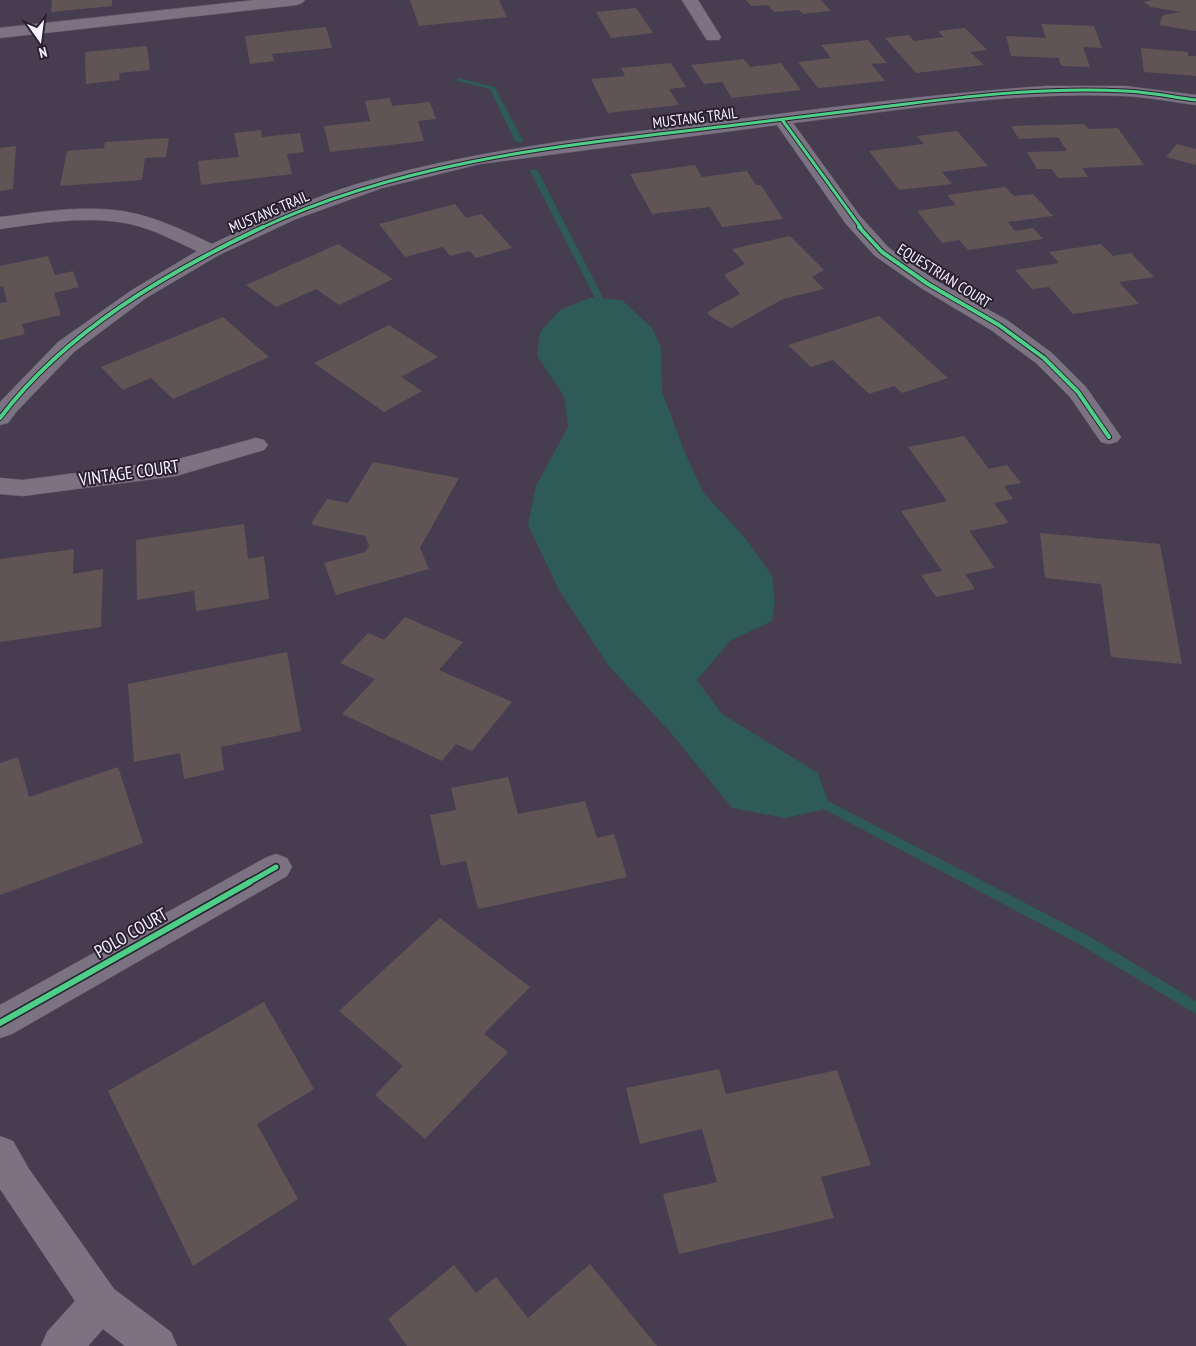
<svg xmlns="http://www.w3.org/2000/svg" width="1196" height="1346" viewBox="0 0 1196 1346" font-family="'PT Sans Narrow',sans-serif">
	<rect width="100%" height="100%" fill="#473d51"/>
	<!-- water -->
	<path fill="#2e5a57" d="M589,298L622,300L652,328L661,347L662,391L683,448L703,492L746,539L772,576L775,601L772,621L730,641L697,680L722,714L818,773L830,808L785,818L732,808L671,733L608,665L559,590L528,525L536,486L568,427L564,396L537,356L540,332L560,310Z"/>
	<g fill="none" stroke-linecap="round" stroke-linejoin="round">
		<!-- stream -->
		<path fill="#2e5a57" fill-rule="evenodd" d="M459,78L495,87L523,141L522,143L515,141L490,89L457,81L456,80Z
			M531,169L538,171L603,298L606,312L605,314L602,315L598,312L595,298L530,171Z
			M818,796L1087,935L1196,1001V1014L1077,943L814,804L812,801L814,798Z"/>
	</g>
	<!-- building -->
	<path fill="#605455" d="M52,0H112V6L51,12Z
		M410,0H499L507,17L419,26Z
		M746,0H821L831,11L803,14L799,10L774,12L768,5L751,6Z
		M1153,0H1196V31L1159,25L1163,15L1181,12L1151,7L1143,2Z
		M636,8L653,33L611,38L596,12Z
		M1041,24L1094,26L1102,48L1083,47L1090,67L1061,66L1059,58L1011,56L1006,36L1046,38Z
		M326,27L332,48L272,54L274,61L250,64L245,36Z
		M965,28L987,50L970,52L984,65L916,73L885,38L909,35L914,41L944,37L938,31Z
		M868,40L887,63L871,64L885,81L818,88L798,62L831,58L821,45Z
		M147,46L150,70L119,73L120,80L86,84L85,52Z
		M1141,48L1188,52V56H1196V76L1144,72Z
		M744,59L750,67L781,63L801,90L732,98L722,82L704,84L691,65Z
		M671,63L686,87L669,89L679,105L608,113L591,79L625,76L621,68Z
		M390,98L392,106L430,102L436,119L418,121L424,141L330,152L324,126L370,121L365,101Z
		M1084,124L1088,129L1118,128L1144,165L1082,168L1088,177L1058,178L1052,169H1037L1027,152L1067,151L1058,137L1019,139L1011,126Z
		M261,130L262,137L300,133L304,152L287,154L292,174L201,185L198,161L239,157L234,133Z
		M957,131L988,166L942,172L952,184L899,190L869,151L924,144L917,136Z
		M169,138L166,157L145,158L142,180L60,186L67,151L104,148L105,142Z
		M1177,144L1196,149V165L1166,157Z
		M16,146L13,189L0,191V148Z
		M695,165L702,177L747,171L756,185H761L783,219L722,227L710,207L652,214L630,174Z
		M1005,187L1014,196L1033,194L1053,216L1008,222L1015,231L1033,228L1043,239L968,250L959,240L942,243L917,211L956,205L947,195Z
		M455,204L466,218L482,214L512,248L476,258L470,251L450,256L443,247L405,257L379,224Z
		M790,236L824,270L812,277L824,289L783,299L731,328L710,316L707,312L740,294L724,275L745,264L732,249Z
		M338,244L393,279L339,305L316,289L276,307L246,285Z
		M1101,244L1113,256L1131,253L1154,277L1119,282L1139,304L1073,314L1049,287L1032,289L1015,270L1059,263L1049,252Z
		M48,256L55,275L73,271L79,287L54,293L61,315L22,324L25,334L0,340V303L7,302L3,286L0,287V266Z
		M879,316L948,378L902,393L894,386L869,394L833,360L811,367L788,345Z
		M223,317L269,357L173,399L151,378L123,390L101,367Z
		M389,325L438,357L401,377L422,391L384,412L314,363Z
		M964,436L989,469L1007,465L1021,483L1004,486L1013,499L994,503L1009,523L969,531L995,568L965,574L975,589L936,597L921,575L942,571L901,511L947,501L908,447Z
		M373,462L459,478L420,548L429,569L336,595L324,563L365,552L369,546L365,536L313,525L312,522L327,499L348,503Z
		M244,524L248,559L264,556L269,599L196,611L194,591L137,600L136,540Z
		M1040,533L1160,544L1182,664L1111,657L1101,584L1045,578Z
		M74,549L73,574L103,569L101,627L0,642V559Z
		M405,617L463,642L439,670L512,702L472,751L456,744L442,761L342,714L375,679L340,663L368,633L384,640Z
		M287,652L301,731L221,747L224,770L184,779L180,753L134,762L128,684Z
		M18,757L29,797L118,767L143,843L0,895V763Z
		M508,777L518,814L585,801L597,838L614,834L627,877L478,909L466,861L441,866L430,815L456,810L451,788Z
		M440,918L530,987L484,1034L508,1052L425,1139L375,1095L403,1066L339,1011Z
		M264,1002L314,1089L257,1124L298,1199L193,1266L108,1091Z
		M719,1069L726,1094L837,1070L871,1165L821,1177L834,1218L679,1254L663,1194L717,1182L702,1129L640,1144L626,1088Z
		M590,1264L657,1346H407L388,1319L454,1265L476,1293L496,1277L528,1318Z"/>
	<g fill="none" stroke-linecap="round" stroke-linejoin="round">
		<!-- minor casing -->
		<g stroke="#635b6a" stroke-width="1">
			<path id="minor" d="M255,0H305L302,3L297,5L0,38V28Z
				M682,0H698L721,37L719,40H707Z
				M1047,86H1125L1196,95V105C1172,102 1148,97 1124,96C1013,91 903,110 793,123L860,216L889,248L935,280L1007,320L1052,353L1086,387L1121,437L1117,442L1109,444L1101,442L1070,397L1036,363L991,330L921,288L875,256L846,224L777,125L480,164L382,188L296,219L219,255L146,298L74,352L17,411L8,423L0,425V402L58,342L132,290L197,251C175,241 153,229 130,224C88,215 42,223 0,229V217C40,212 82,205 122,211C154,216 183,230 212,244C264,219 316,195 371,180C489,147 610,135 731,120C836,107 941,93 1047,86Z
				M256,438L264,440L268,445L264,450L176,476L23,496L0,494V478L23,480L175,460Z
				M276,854L287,858L292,867L287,876L12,1034L0,1038V1005L265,858Z
				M0,1136L13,1141L29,1169L114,1289L171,1332L177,1346H125L103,1329L88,1346H41L47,1332L75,1301L0,1189Z"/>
		</g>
		<!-- minor -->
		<use href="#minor" fill="#7b7382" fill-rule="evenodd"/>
		<!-- cycleway-far3 casing -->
		<g stroke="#292131" stroke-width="5">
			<path id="cycleway-far3" d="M783,121L861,228
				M261,228C412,157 580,144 744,124C798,117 852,111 906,104C978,95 1052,87 1125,91C1149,92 1172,97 1196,100"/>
		</g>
		<!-- cycleway-far2 casing -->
		<g stroke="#292131" stroke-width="6">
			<path id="cycleway-far2" d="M859,227L882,252L928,284L999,325L1044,358L1078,392L1109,437
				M0,418C66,331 166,273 263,227"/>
		</g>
		<!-- cycleway-far1 casing -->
		<g stroke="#292131" stroke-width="8">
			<path id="cycleway-far1" d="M248,883L276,867"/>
		</g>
		<!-- cycleway casing -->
		<g stroke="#292131" stroke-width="9">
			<path id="cycleway" d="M0,1023L250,882"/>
		</g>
		<!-- cycleway-far3 -->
		<use href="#cycleway-far3" stroke="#4dcf88" stroke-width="3"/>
		<!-- cycleway-far2 -->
		<use href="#cycleway-far2" stroke="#4dcf88" stroke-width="4"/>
		<!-- cycleway-far1 -->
		<use href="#cycleway-far1" stroke="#4dcf88" stroke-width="5"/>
		<!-- cycleway -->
		<use href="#cycleway" stroke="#4dcf88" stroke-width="6"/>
	</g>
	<g text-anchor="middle" stroke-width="4" stroke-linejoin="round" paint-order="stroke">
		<!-- far-street labels -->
		<g font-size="15" fill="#f7f1fe" stroke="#292131">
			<text transform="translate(695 118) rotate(-7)" y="5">MUSTANG TRAIL</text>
			<text transform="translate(269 212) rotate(-23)" y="5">MUSTANG TRAIL</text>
			<text transform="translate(944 276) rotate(32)" y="5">EQUESTRIAN COURT</text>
		</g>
		<!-- street labels -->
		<g font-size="18" fill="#f7f1fe" stroke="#292131">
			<text transform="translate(129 473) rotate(-8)" y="6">VINTAGE COURT</text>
			<text transform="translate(131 933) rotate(-30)" y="6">POLO COURT</text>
		</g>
	</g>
	<!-- north arrow -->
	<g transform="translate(40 40) rotate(166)" stroke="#292131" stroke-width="4" paint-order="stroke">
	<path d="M0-4L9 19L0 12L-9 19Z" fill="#f7f1fe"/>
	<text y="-8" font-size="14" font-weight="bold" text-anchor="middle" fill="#f7f1fe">N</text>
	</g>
</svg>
